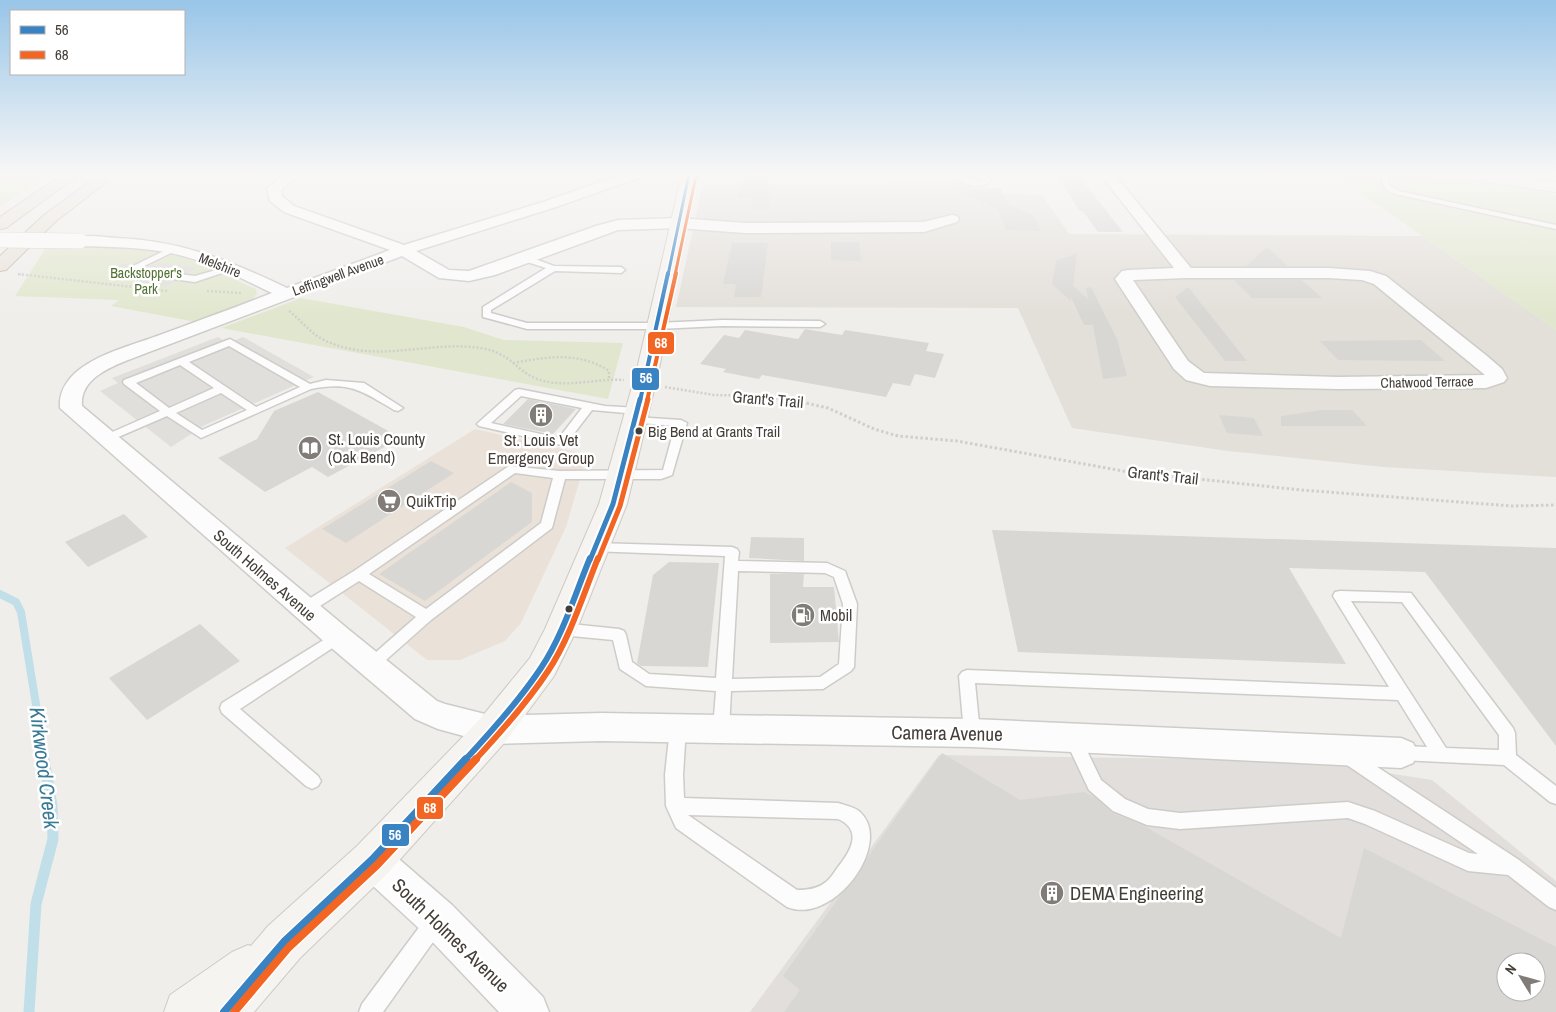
<svg xmlns="http://www.w3.org/2000/svg" width="1556" height="1012" viewBox="0 0 1556 1012" font-family="'Archivo Narrow',sans-serif">
	<rect width="100%" height="100%" fill="#f0eeeb"/>
	<!-- residential -->
	<path fill="#e3dfd9" d="M970,183L976,194L1042,195L1069,234L1422,236L1556,330V477L1384,467L1228,451L1072,428L1018,308L676,307L703,184Z"/>
	<!-- commercial -->
	<path fill="#eae1d8" d="M475,429L575,452L586,459L566,527L521,623L505,641L460,660H427L285,548Z"/>
	<!-- industrial -->
	<path fill="#e1dedb" fill-rule="evenodd" d="M939,755L1311,761L1432,780L1556,881V1012H750ZM1506,962H1536V992H1506Z"/>
	<!-- green -->
	<path fill="#e1e7ce" d="M0,174H53L0,207Z
		M1334,174H1414L1556,194V330Z
		M47,246C90,246 137,243 178,256C204,264 231,278 256,289L257,294L250,302L196,322L111,306L119,300L15,296Z
		M301,298L464,327L504,340L623,343L608,399L221,328Z"/>
	<!-- parking -->
	<path fill="#e1dfdc" d="M124,263L147,268L157,263L197,268L167,286L108,277L118,273L108,271Z
		M218,337L228,343L243,337L314,377L205,425L171,447L100,391L118,383L112,378Z"/>
	<g fill="none" stroke-linecap="round" stroke-linejoin="round">
		<!-- stream-far1 -->
		<path stroke="#c0dfe9" stroke-width="8" d="M0,594L16,602L21,612L45,760"/>
		<!-- stream -->
		<path stroke="#c0dfe9" stroke-width="11" d="M29,1012L36,904L53,839L52,806L44,759"/>
	</g>
	<!-- building -->
	<path fill="#d9d7d4" fill-rule="evenodd" d="M745,174L769,176V209H752V198H738Z
		M1055,174H1077L1123,232H1098L1083,211H1080Z
		M1000,188L1009,205L1033,215L1041,231L1006,230L997,208L952,189Z
		M831,242H859L861,261L831,260Z
		M732,243H768L761,297H734L736,284H723Z
		M1267,247L1288,266H1246Z
		M1077,253L1073,286L1088,299L1086,288L1091,287L1117,339L1127,376L1103,379L1093,325H1084L1071,297V301L1052,284L1056,261Z
		M1234,280H1302L1322,298H1252Z
		M1188,287L1247,361H1225L1175,297Z
		M805,329L842,335L845,330L929,343L926,351L944,354L935,378L915,374L910,386L893,383L886,397L762,375L759,379L723,372L726,369L700,364L724,335L739,338L745,330L798,339Z
		M1421,340L1445,361L1338,360L1320,341Z
		M318,392L401,438L328,477L312,467L265,492L218,458L257,439L274,411Z
		M528,399L576,409L553,434L503,424Z
		M1322,410H1352L1367,426H1281V416Z
		M1219,415L1254,418L1263,436L1227,433Z
		M431,461L454,473L346,543L322,529Z
		M511,482L532,493V522L425,601L379,574Z
		M124,514L148,537L88,567L65,542Z
		M992,530L1556,548V746L1425,572L1289,568L1346,664L1018,652Z
		M751,537L804,538V561L749,558Z
		M669,562L719,563L708,667L641,666L637,663L653,575Z
		M770,574H804L803,587H834L839,642L770,643Z
		M200,624L240,661L147,720L109,678Z
		M942,753L1020,800L1084,792L1096,798L1112,813L1144,826L1341,938L1364,848L1556,947V1012H784L800,990L783,976L840,896L855,879L867,858ZM1506,962H1536V992H1506Z"/>
	<g fill="none" stroke-linecap="round" stroke-linejoin="round">
		<!-- lane casing -->
		<g stroke="#ceccc9" stroke-width="3">
			<path id="lane" d="M955,174C966,174 969,184 984,180L966,174C975,174 985,174 991,180C982,191 962,185 955,174Z
				M1381,174H1387L1390,186L1399,191L1556,225V229L1395,194C1384,191 1382,185 1381,174Z
				M172,247H175V251L138,269L195,276L230,266L234,269L195,282L129,273L125,270Z
				M521,256H527L554,266L621,267L625,270L621,273L555,271L491,310V313L527,323H657L722,320L820,321L825,324L820,327L722,326L657,329H527L483,317V307L546,268L521,260Z
				M230,339L310,384L326,380L364,383L403,408L398,411L394,410C362,391 350,381 311,389L201,438L167,416L109,441H101L99,439L101,437L160,411L124,384L123,382L124,380ZM229,346L300,387L256,407L189,362ZM180,365L214,388L169,408L136,383ZM221,393L247,410L202,430L176,413Z
				M519,389L605,406L637,408L642,411L637,414L592,410L566,444L562,445L479,426L477,424L479,422L515,390ZM521,396L582,408L559,438L491,423Z
				M635,417L681,420L687,423L672,475L661,479H565L552,528L431,620L377,668L372,670L367,668L364,664L367,660L416,617L359,581L309,613L304,614L299,613L297,609L299,605L354,571L509,466L560,471L663,470L675,426L631,422L630,420L631,418ZM515,473L553,478L541,523L426,609L369,574Z
				M595,543L732,547L737,549L739,552L738,561L827,563L845,571L857,604L854,667L851,671L823,689L731,691L729,729L727,734L721,736L715,734L713,729L716,691L646,686L620,669L613,640L561,635L556,633L554,629L556,625L561,623L619,629L624,631L626,635L632,662L649,674L716,678L725,556L590,551L588,548L590,545ZM738,571L825,573L834,577L843,604L839,664L820,677L732,679Z
				M1340,591L1411,593L1513,728L1515,733L1516,755L1556,786V804L1550,802L1504,765L1401,760L1395,758L1393,753L1395,748L1401,746L1427,747L1398,700L975,683L980,733L978,738L972,740L966,738L964,733L959,676L962,672L967,670L1389,687L1333,596L1335,592ZM1351,601L1402,602L1499,735V750L1446,748Z
				M338,631L343,633L345,637L343,641L240,709L318,776L321,781L318,786L312,789L306,786L222,713L220,708L222,703Z
				M678,721L684,723L686,728L683,775L684,798L838,803C844,805 855,807 860,812C894,843 834,926 787,907L676,828L666,806L665,775L670,728L672,723ZM688,815L838,819C863,830 851,851 838,867C835,871 831,878 826,882C818,889 807,890 797,890Z
				M1072,730L1078,732L1101,780L1125,799L1148,809L1180,813L1348,802L1375,811L1469,853L1478,854L1344,763L1342,758L1344,753L1350,751L1356,753L1519,860L1556,888V910L1549,907L1508,875L1468,871L1365,824L1348,818L1180,829L1147,825L1113,811L1089,790L1064,737L1066,732Z
				M436,911L443,914L446,921L443,928L383,1012H359L362,1004L429,914Z"/>
		</g>
		<!-- street casing -->
		<g stroke="#ceccc9" stroke-width="3">
			<path id="street" d="M284,174H299L281,190L282,196L294,206L404,245L543,202L623,174H643L641,177L553,208L416,251L449,270L469,271L596,226L618,220L678,218L745,223L923,222L952,215L957,216L959,219L957,222L924,232L745,233L678,228L618,230L495,275L469,281L439,278L402,256L141,355C118,364 79,376 82,406L348,629L437,701L445,704L493,716L601,713L972,719L1401,738L1413,743L1418,753L1413,763L1401,768L972,747L601,741L493,744L438,729L415,719L328,645L60,408C59,394 64,384 74,374C96,354 130,346 157,336C195,322 234,308 272,293C243,279 214,264 183,256C150,247 114,247 80,246L74,244L72,241L74,238C88,234 103,237 116,238C183,241 228,260 287,288L390,250L284,212L270,201L267,189Z
				M1100,174H1114L1191,268H1329L1370,271L1386,276L1487,356L1502,369L1507,378L1504,382L1486,388L1338,389L1210,386L1186,380L1174,369L1115,279L1122,271L1128,270L1174,268ZM1186,278H1329L1362,280L1374,284L1485,375L1338,377L1204,373L1188,361L1133,280Z
				M372,842L385,847L452,905L543,997L549,1012H499L424,933L359,873L353,860L359,847Z"/>
		</g>
		<!-- secondary casing -->
		<g stroke="#cecac3" stroke-width="2">
			<path id="secondary" d="M682,174H696L659,369L627,504L577,629L554,676L506,741L387,874L300,958L254,1012H164L170,995L232,952L248,945L251,946L268,926L357,846L480,719L530,658L545,629L599,504L637,369Z
				M1452,174H1493L1556,182V192L1459,178L1454,177Z"/>
		</g>
		<!-- highway casing -->
		<g stroke="#c5b7aa" stroke-width="2">
			<path id="highway" d="M63,174H80L6,228L0,229V217Z
				M100,174H117L56,221L6,270L0,271V256L44,215Z"/>
		</g>
		<!-- path-far2 -->
		<path stroke="#d1cecc" stroke-width="2" stroke-dasharray="1 1" stroke-linecap="butt" d="M18,274L24,275"/>
		<!-- path-far1 -->
		<path stroke="#d1cecc" stroke-width="2.5" stroke-dasharray="2 2" stroke-linecap="butt" d="M18,274L168,291
			M207,291L241,293
			M289,311C301,320 310,333 324,340C375,365 428,340 481,348C511,353 515,370 537,379C565,389 596,378 624,380
			M513,363C547,357 579,351 609,371V378
			M665,387L714,395L761,396L797,401"/>
		<!-- path -->
		<path stroke="#d1cecc" stroke-width="3" stroke-dasharray="2.5 2.5" stroke-linecap="butt" d="M787,399L828,408L874,429L898,436L957,441L1123,471L1301,490L1512,506L1556,505"/>
		<!-- lane -->
		<use href="#lane" fill="#fdfcfc" fill-rule="evenodd"/>
		<!-- street -->
		<use href="#street" fill="#fdfcfc" fill-rule="evenodd"/>
		<!-- secondary -->
		<use href="#secondary" fill="#f6f4f0" fill-rule="evenodd"/>
		<!-- highway -->
		<use href="#highway" fill="#eae3db" fill-rule="evenodd"/>
		<!-- street-bridge casing -->
		<g stroke="#ceccc9" stroke-width="16" stroke-linecap="butt">
			<path id="street-bridge" d="M0,240L80,241"/>
		</g>
		<!-- street-bridge -->
		<use href="#street-bridge" stroke="#fdfcfc" stroke-width="15"/>
		<!-- bus-1-far4 casing -->
		<g stroke="#fff" stroke-width="5.5">
			<path id="bus-1-far4" d="M668,275L689,174"/>
		</g>
		<!-- bus-1-far3 casing -->
		<g stroke="#fff" stroke-width="7">
			<path id="bus-1-far3" d="M640,401L668,273"/>
		</g>
		<!-- bus-1-far2 casing -->
		<g stroke="#fff" stroke-width="9">
			<path id="bus-1-far2" d="M590,560L613,504L640,399"/>
		</g>
		<!-- bus-1-far1 casing -->
		<g stroke="#fff" stroke-width="10">
			<path id="bus-1-far1" d="M465,760C492,731 519,701 541,668C563,635 575,594 590,558"/>
		</g>
		<!-- bus-1 casing -->
		<g stroke="#fff" stroke-width="11">
			<path id="bus-1" d="M224,1012L284,942L372,860L466,759"/>
		</g>
		<!-- bus-2-far4 casing -->
		<g stroke="#fff" stroke-width="5.5">
			<path id="bus-2-far4" d="M675,275L696,176"/>
		</g>
		<!-- bus-2-far3 casing -->
		<g stroke="#fff" stroke-width="7">
			<path id="bus-2-far3" d="M647,401L676,273"/>
		</g>
		<!-- bus-2-far2 casing -->
		<g stroke="#fff" stroke-width="9">
			<path id="bus-2-far2" d="M598,560L620,506L648,399"/>
		</g>
		<!-- bus-2-far1 casing -->
		<g stroke="#fff" stroke-width="10">
			<path id="bus-2-far1" d="M475,760C501,732 527,703 548,671C569,640 584,593 598,558"/>
		</g>
		<!-- bus-2 casing -->
		<g stroke="#fff" stroke-width="11">
			<path id="bus-2" d="M234,1012L289,947L377,865L476,759"/>
		</g>
		<!-- bus-1-far4 -->
		<use href="#bus-1-far4" stroke="#3a83c3" stroke-width="3"/>
		<!-- bus-1-far3 -->
		<use href="#bus-1-far3" stroke="#3a83c3" stroke-width="4"/>
		<!-- bus-1-far2 -->
		<use href="#bus-1-far2" stroke="#3a83c3" stroke-width="5"/>
		<!-- bus-1-far1 -->
		<use href="#bus-1-far1" stroke="#3a83c3" stroke-width="6"/>
		<!-- bus-1 -->
		<use href="#bus-1" stroke="#3a83c3" stroke-width="8"/>
		<!-- bus-2-far4 -->
		<use href="#bus-2-far4" stroke="#f26522" stroke-width="3"/>
		<!-- bus-2-far3 -->
		<use href="#bus-2-far3" stroke="#f26522" stroke-width="4"/>
		<!-- bus-2-far2 -->
		<use href="#bus-2-far2" stroke="#f26522" stroke-width="5"/>
		<!-- bus-2-far1 -->
		<use href="#bus-2-far1" stroke="#f26522" stroke-width="6"/>
		<!-- bus-2 -->
		<use href="#bus-2" stroke="#f26522" stroke-width="8"/>
	</g>
	<!-- sky -->
	<linearGradient id="sky" x2="0" y2="1"><stop stop-color="#98c5e8"/><stop offset="0.55" stop-color="#f8f7f6"/><stop offset="1" stop-color="#f8f7f6" stop-opacity="0"/></linearGradient>
	<rect width="1556" height="316" fill="url(#sky)"/>
	<!-- icons -->
	<defs>
		<g id="building-disc" transform="scale(1.25)"><circle r="9.5" fill="#817c77" stroke="#fff"/><path d="M-4-6H4V6H1V3H-1V6H-4ZM-2.5-4.3h1.7v1.8h-1.7ZM.8-4.3h1.7v1.8H.8ZM-2.5-1h1.7V.8h-1.7ZM.8-1h1.7V.8H.8Z" fill="#fff"/></g>
		<g id="library-disc" transform="scale(1.25)"><circle r="9.5" fill="#817c77" stroke="#fff"/><path d="M-6-4Q-3-5.5-.7-3.5V5Q-3 3-6 4ZM6-4Q3-5.5 .7-3.5V5Q3 3 6 4Z" fill="#fff"/></g>
		<g id="supermarket-disc" transform="scale(1.25)"><circle r="9.5" fill="#817c77" stroke="#fff"/><path d="M-6-5.5h2.5l.6 2H6L4.5 2H-2.5L-4.4-4H-6ZM-1.5 3.2a1.3 1.3 0 1 0 .1 0ZM3 3.2a1.3 1.3 0 1 0 .1 0Z" fill="#fff"/></g>
		<g id="fuel-disc" transform="scale(1.25)"><circle r="9.5" fill="#817c77" stroke="#fff"/><path d="M-5.5-6h7V0h2V4h1.3V-2.5L3-4.5l.8-.8L6-3V5H2.5V1h-1V6h-7ZM-4.2-4.7v3.2H.2V-4.7Z" fill="#fff"/></g>
	</defs>
	<g fill-rule="evenodd">
		<use href="#building-disc" x="541" y="415"/>
		<use href="#library-disc" x="310" y="448"/>
		<use href="#supermarket-disc" x="389" y="501"/>
		<use href="#fuel-disc" x="803" y="615"/>
		<use href="#building-disc" x="1052" y="893"/>
	</g>
	<!-- markers -->
	<g fill="#453e38" stroke="#fff" stroke-width="2">
		<circle cx="639" cy="431" r="4.5"/>
		<circle cx="569" cy="609" r="4.5"/>
	</g>
	<g text-anchor="middle" stroke-width="5" stroke-linejoin="round" paint-order="stroke">
		<!-- far-street labels -->
		<g font-size="14" fill="#453e38" stroke="#fff">
			<text transform="translate(220 265) rotate(22)" y="5">Melshire</text>
			<text transform="translate(338 275) rotate(-20)" y="5">Leffingwell Avenue</text>
			<text transform="translate(1427 382) rotate(-1)" y="5">Chatwood Terrace</text>
		</g>
		<!-- far-park labels -->
		<g font-size="14" fill="#527132" stroke="#fff">
			<text x="146" y="278">Backstopper's<tspan x="146" dy="16">Park</tspan></text>
		</g>
		<!-- bus labels -->
		<g font-size="15" fill="#453e38" stroke="#fff" text-anchor="start">
			<text x="648" y="437">Big Bend at Grants Trail</text>
		</g>
		<!-- street labels -->
		<g font-size="16" fill="#453e38" stroke="#fff">
			<text transform="translate(768 399) rotate(5)" y="6">Grant's Trail</text>
			<text transform="translate(1163 475) rotate(6)" y="6">Grant's Trail</text>
			<text transform="translate(265 575) rotate(41)" y="6">South Holmes Avenue</text>
		</g>
		<!-- poi labels -->
		<g font-size="16" fill="#453e38" stroke="#fff" text-anchor="start">
			<text x="328" y="445">St. Louis County<tspan x="328" dy="18">(Oak Bend)</tspan></text>
			<text x="541" y="446" text-anchor="middle">St. Louis Vet<tspan x="541" dy="18">Emergency Group</tspan></text>
			<text x="406" y="507">QuikTrip</text>
			<text x="820" y="621">Mobil</text>
		</g>
		<!-- near-street labels -->
		<g font-size="19" fill="#453e38" stroke="#fff">
			<text transform="translate(947 733) rotate(1)" y="7">Camera Avenue</text>
			<text transform="translate(451 935) rotate(44)" y="7">South Holmes Avenue</text>
		</g>
		<!-- near-poi labels -->
		<g font-size="19" fill="#453e38" stroke="#fff" text-anchor="start">
			<text x="1070" y="900">DEMA Engineering</text>
		</g>
		<!-- near-water labels -->
		<g font-size="21" font-style="italic" fill="#397b96" stroke="#fff">
			<text transform="translate(44 768) rotate(83)" y="7">Kirkwood Creek</text>
		</g>
	</g>
	<g stroke="#fff" stroke-width="2">
		<rect x="647" y="331" width="28" height="24" rx="5" fill="#f26522"/>
		<rect x="631" y="367" width="29" height="24" rx="5" fill="#3a83c3"/>
		<rect x="416" y="796" width="28" height="24" rx="5" fill="#f26522"/>
		<rect x="381" y="823" width="29" height="24" rx="5" fill="#3a83c3"/>
	</g>
	<g font-size="14" text-anchor="middle" font-weight="bold" fill="#fff">
		<text x="661" y="348">68</text>
		<text x="646" y="383">56</text>
		<text x="430" y="813">68</text>
		<text x="395" y="840">56</text>
	</g>
	<!-- legend -->
	<rect x="10" y="10" width="175" height="65" fill="#ffffff" stroke="#b5b2af"/>
	<rect x="20" y="26" width="25" height="8" fill="#3a83c3" stroke="#b5b2af"/>
	<text x="55" y="35" font-size="15" fill="#453e38">56</text>
	<rect x="20" y="51" width="25" height="8" fill="#f26522" stroke="#b5b2af"/>
	<text x="55" y="60" font-size="15" fill="#453e38">68</text>
	<!-- north arrow -->
	<g transform="translate(1521 977) rotate(307)"><circle r="24" fill="#ffffff" stroke="#b5b2af"/>
	<path d="M0-4L9 19L0 12L-9 19Z" fill="#817c77"/>
	<text y="-8" font-size="14" font-weight="bold" text-anchor="middle" fill="#453e38">N</text>
	</g>
</svg>
